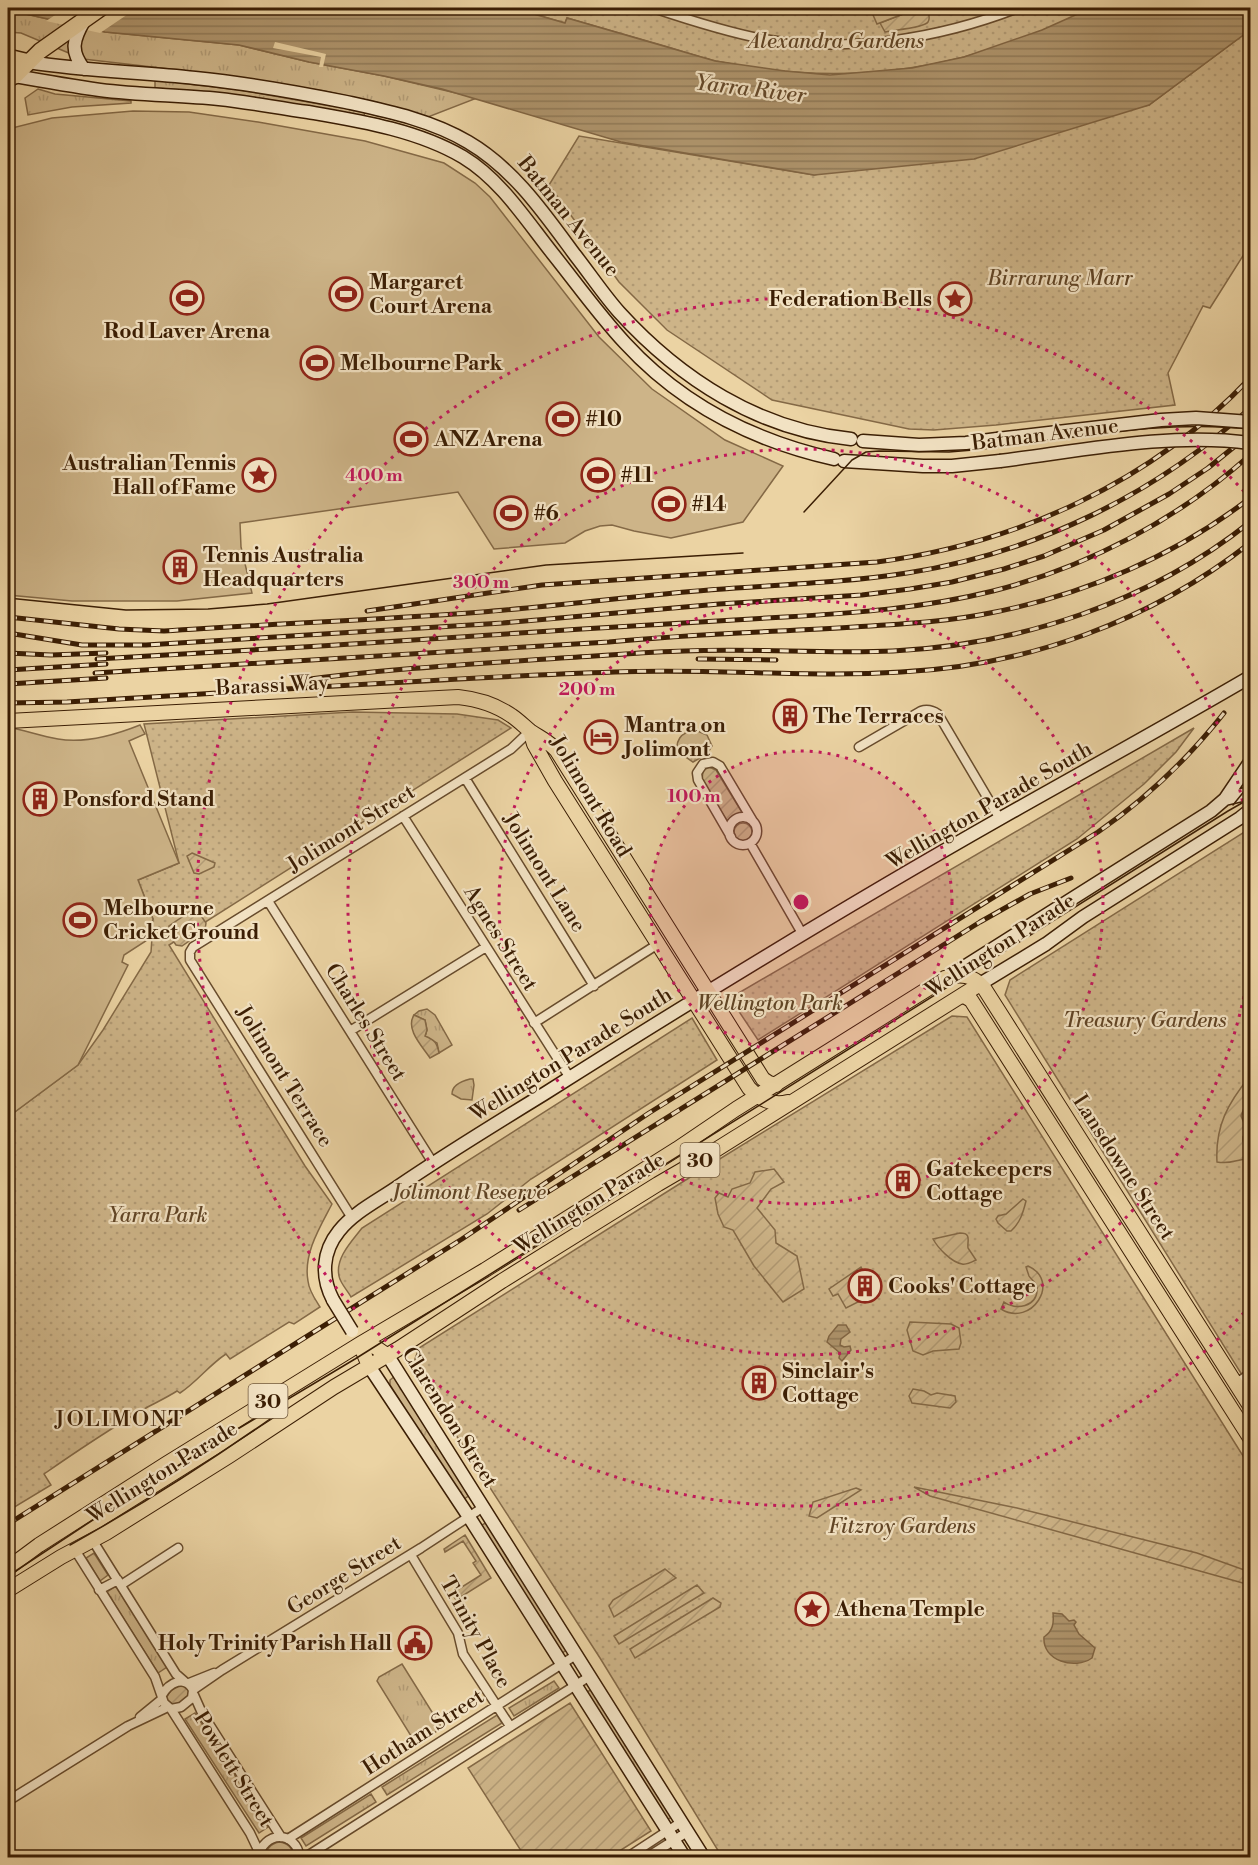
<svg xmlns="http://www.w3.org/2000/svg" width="1258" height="1865" viewBox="0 0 1258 1865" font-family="'Libre Bodoni',serif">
	<defs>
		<pattern id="grass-tufts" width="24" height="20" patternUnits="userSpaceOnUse" patternTransform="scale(1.5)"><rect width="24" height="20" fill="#cdb488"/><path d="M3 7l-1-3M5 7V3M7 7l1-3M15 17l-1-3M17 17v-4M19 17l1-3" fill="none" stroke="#b19a74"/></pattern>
		<pattern id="park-dots" width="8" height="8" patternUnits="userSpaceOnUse" patternTransform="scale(1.5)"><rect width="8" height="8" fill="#cdb488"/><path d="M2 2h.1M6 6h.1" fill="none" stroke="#b19a74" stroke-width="1.8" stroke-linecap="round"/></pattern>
		<pattern id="garden-furrows" width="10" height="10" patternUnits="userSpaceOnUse" patternTransform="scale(1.5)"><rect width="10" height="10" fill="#cdb488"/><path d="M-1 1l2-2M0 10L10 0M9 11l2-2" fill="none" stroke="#b19a74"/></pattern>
		<pattern id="water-rules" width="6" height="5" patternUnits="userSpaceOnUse" patternTransform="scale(1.5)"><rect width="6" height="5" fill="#af956d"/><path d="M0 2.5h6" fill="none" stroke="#907957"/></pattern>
	</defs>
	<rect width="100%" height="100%" fill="#ebd3a3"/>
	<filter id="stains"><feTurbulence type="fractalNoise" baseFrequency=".00333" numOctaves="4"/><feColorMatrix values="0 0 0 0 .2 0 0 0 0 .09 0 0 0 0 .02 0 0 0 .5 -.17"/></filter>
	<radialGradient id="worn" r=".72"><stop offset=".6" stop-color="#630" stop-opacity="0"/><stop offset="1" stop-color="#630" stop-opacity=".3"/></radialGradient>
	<!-- grass -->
	<path fill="url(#grass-tufts)" stroke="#846946" stroke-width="1.5" d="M8,10L105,32L239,45L309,62L384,76L477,98L428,117L376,102L324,91L213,74L83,59L21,33L8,32Z
		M155,80L240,90L365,112L364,116L253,97L209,92L155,88Z
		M38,89L55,94L131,101V103L72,107L28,115L25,98Z
		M695,730L707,735L712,746L707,754L693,762L684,756L678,755C674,741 681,732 695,730Z
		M427,1009L435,1015L452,1045L439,1053L437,1043L425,1037L427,1030L425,1020L414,1015L419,1011Z
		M470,1079H473L474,1085L472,1100L461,1099L452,1094C452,1085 462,1081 470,1079Z
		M395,1376L470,1495L464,1499L461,1498L390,1385V1380Z
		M487,1522L568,1649L562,1653L559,1651L481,1528L482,1525Z
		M94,1553L108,1575L100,1581L86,1558Z
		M116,1586L167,1667L158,1673L107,1592Z
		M402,1664L442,1728L416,1744L377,1681L379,1677Z
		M554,1681L559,1688L514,1716L509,1708Z
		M592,1689L673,1816L667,1820L587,1692Z
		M195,1713L268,1827L259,1833L185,1719Z
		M497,1715L502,1723L387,1795L382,1787Z
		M371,1794L376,1802L306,1846L301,1838Z
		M279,1842C288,1843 293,1848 293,1857H266C266,1849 270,1844 279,1842Z"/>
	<!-- park -->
	<path fill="url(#park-dots)" stroke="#846946" stroke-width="1.5" d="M513,8H1091C969,70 850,89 716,61C700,57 684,52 668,47C634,37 601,28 567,18L565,23Z
		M1250,30V251L1249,253L1246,251L1210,308L1203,306L1168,373L1175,405L996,425L934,430L909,429L772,400L667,330L619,282L549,185L579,136L814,175L1149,105Z
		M352,712L457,714L498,720L511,728L169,945L305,1166L332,1204C320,1227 303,1254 308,1281C309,1291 315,1299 320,1307L294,1324L289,1322L230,1359L226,1354C209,1365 197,1382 180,1393L177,1391C166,1398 155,1403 144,1409C110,1429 77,1451 44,1474L51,1485L8,1511V1117L78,1065L103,1030L151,952L152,937L150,931L153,919L138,880L179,863L144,724Z
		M1194,728L1176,752L1144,784L1077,839L758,1040L730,998Z
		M1249,829L1250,1360L1242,1375L1005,995L1010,980Z
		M952,1016L967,1017L1250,1467V1857H722L600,1658L414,1370L415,1359L419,1348L692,1176Z
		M692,1018L717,1060L531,1179L487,1214L351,1297C348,1291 340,1283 339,1276C335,1258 352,1241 362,1228Z"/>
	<!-- garden -->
	<path fill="url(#garden-furrows)" stroke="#846946" stroke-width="1.5" d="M910,8H927C928,12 931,18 928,22C924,28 893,30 885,32L880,23L911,11Z
		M709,767L716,770L743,814L728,823L702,780L703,771Z
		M734 832a9 9 0 1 1 18 0a9 9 0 1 1-18 0Z
		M192,853L215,863L214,867L199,874L194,873L187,856Z
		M191,911L199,913L206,923L205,930L182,946L176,945L168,933L169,926Z
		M414,1015L425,1020L427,1030L425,1036C435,1040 437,1043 439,1053L430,1058C422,1046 405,1029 414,1015Z
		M1250,1076V1159C1238,1158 1232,1165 1217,1162C1215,1126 1228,1103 1250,1076Z
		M774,1169L784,1182L771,1189L757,1208L775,1230L776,1243L797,1256L804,1289L783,1302L754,1266L733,1230L724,1227L718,1214L715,1198L719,1193L728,1197L732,1189L750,1183L755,1172Z
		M1023,1199L1026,1201C1023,1213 1020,1223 1011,1231H1007L998,1223L996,1219L998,1216L1006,1214Z
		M960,1233C972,1233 967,1241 968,1248L976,1260C972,1262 967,1265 962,1264C951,1262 938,1248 933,1239Z
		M1028,1266C1062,1281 1031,1328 1001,1309L1004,1302C1015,1311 1038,1307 1037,1288C1037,1282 1031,1280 1029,1276C1028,1273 1027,1270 1026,1267Z
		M861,1267L866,1277L858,1281L866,1298L846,1308L838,1294L833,1296L829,1289Z
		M910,1322L951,1324L959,1328L961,1343L959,1349L933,1351L923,1355L913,1351L907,1330Z
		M913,1389L924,1391L931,1395L937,1393L955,1396L956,1402L950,1408L912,1403L909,1396Z
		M914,1487L1017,1508L1197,1553L1250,1572V1585L930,1496Z
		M856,1488L861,1490L817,1518L809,1516L813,1502Z
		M465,1535L491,1578L456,1600L453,1595L458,1592L457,1590L481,1575L473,1563L476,1561L463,1541L445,1552L444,1549Z
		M665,1569L676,1578L614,1617L609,1606L613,1600Z
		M697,1585L704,1593L619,1644L614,1636Z
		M713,1598L721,1603L720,1607L635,1658L630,1649Z
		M181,1685L188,1687L190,1694L183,1702L175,1705L168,1703L166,1698L171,1690Z
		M570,1703L651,1831L610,1857H525L468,1768Z"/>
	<!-- pitch -->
	<path fill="#cdb488" stroke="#846946" stroke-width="1.5" d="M870,8H910L911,11L877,24Z
		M133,111L189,112L258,122L365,141L444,163L475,183L490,197L599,337L652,389L725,440L783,466L743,522L671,538L634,531L612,525L600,526L585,531L565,543L494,549L458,492L240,523L241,547L252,593L177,601H72L8,595V129L52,118Z
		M140,725L145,734L129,741L179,863L138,880L153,919L150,931L152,937L124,955L122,962L128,965L78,1065L8,1117V727C24,730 41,736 58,739C85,744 115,735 140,725Z"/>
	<!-- water -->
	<path fill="url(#water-rules)" stroke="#816543" stroke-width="1.5" d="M8,8H513L565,23L567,18L715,61L785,71L830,75L912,68L964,57L1042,30L1091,8H1250V30L1149,105L974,159L814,175L621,142L442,89L384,76L309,62L239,45L105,32L8,10Z
		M1244,1108H1250V1144L1243,1141V1137L1247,1130L1241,1116Z
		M838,1325H846L850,1332L841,1339L840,1345L844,1347L850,1346L851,1350L842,1361L839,1358L840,1353L827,1342L829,1336Z
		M1053,1613L1062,1614L1069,1621L1074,1620L1076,1622L1074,1625L1079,1634L1095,1648L1092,1658C1075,1670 1042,1661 1044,1637C1053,1631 1054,1623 1053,1613Z"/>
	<!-- pier -->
	<path fill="#ebd3a3" d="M66,8H137L100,33L46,21Z
		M275,42L326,54L323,67H319L321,57L273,48Z"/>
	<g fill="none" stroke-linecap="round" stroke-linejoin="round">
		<!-- street casing -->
		<g stroke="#674b2c" stroke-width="11">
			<path id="street" d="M653,8C689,20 726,32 763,39C849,53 938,39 1018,8
				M859,747L921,711C927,709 932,710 938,714L1000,819
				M465,778L594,986
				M403,816L570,1078
				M729 831a14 14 0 1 1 28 0a14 14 0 1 1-28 0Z
				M731,837L698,780L697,773L703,764L713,762L720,766L754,823
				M750,843L803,935
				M268,901L433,1163
				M534,1023L658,944
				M350,1031L486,947
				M352,1218L190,960V952L193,947L511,749L530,731
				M1236,1383L1250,1374
				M93,1541L176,1674L184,1681
				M75,1550L155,1677L164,1703L171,1709L181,1707L192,1698L193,1690C185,1674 169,1683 162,1695
				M411,1555L458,1633L463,1654L510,1726
				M121,1585L178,1548
				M99,1590L118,1580
				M189,1683L214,1673
				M193,1690L222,1670L421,1548L482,1508
				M194,1695L202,1713L281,1837
				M171,1709L250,1833L259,1852
				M140,1717L162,1699
				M8,1801L128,1726L168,1707
				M288,1839L576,1655
				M258,1858C263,1831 296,1829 300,1858
				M304,1858L590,1676
				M626,1858L681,1822
				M646,1858L687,1832"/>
		</g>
		<!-- secondary casing -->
		<g stroke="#3b1e04" stroke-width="15">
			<path id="secondary" d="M84,21C73,40 70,51 84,69
				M29,62C84,71 140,72 195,78C245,83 296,92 346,102C387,111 431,120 468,142C514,169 544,213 575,255C590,274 603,294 619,312C680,379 759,430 851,439
				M8,82L15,76C43,81 72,86 100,90C139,95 179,95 219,99C248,102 278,108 308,112C360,121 417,130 463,157C501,180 526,220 553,254C577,284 599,315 625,343C681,404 754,441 834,459
				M863,441L919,445L966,443L997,439
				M844,461L923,466H952L1000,461
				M1225,799L1250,793
				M948,977L1211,811L1225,799L1250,762
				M980,984L1046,944L1083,917L1240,818L1250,810
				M333,1300C321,1277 322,1252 339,1231C354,1212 379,1200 399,1186C446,1154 495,1124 544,1094C694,999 846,906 1001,818C1084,771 1168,725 1250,677
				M388,1356L704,1858
				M369,1366L469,1517L685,1858"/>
		</g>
		<!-- primary casing -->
		<g stroke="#3b1e04" stroke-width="16">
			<path id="primary" d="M8,721L458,697C477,699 495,704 512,716C518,720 524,726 530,731C540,738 549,741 557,751L763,1079L769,1083L776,1085
				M530,731L534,744L555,781L749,1088C759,1099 773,1106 788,1102
				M960,997L964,996L971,1000L1250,1438
				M369,1366L360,1344L375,1347L388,1356
				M8,1568L39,1545L166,1464L360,1344L485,1270L677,1149L736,1109L945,978C961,973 973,975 984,988L1250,1406
				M8,1590L61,1557L106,1533L229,1456L334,1387L398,1349L502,1281L658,1184L706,1156L980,984"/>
		</g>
		<!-- highway casing -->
		<g stroke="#3b1e04" stroke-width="18">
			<path id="highway" d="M8,57L29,62
				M8,74L15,76L40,51L101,8"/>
		</g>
		<!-- street -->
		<use href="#street" stroke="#f2e2c3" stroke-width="8"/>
		<!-- secondary -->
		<use href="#secondary" stroke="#f2e2c3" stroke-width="12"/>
		<!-- primary -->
		<use href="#primary" stroke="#ebd3a3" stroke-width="14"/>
		<!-- highway -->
		<use href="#highway" stroke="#ebd3a3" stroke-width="15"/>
		<!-- tram -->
		<path stroke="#3b1e04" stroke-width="1.5" d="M804,512L852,460L866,452L879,451L949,452L973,450C1065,440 1158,419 1250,429
			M8,598L126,610L208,609L267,604L546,565L743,553
			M1233,805L1250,784
			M70,1545C138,1507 206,1464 270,1419
			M8,1576L102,1514L211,1445L355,1359L1228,811L1242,803L1250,801"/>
		<!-- rail casing -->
		<g stroke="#3b1e04" stroke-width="5">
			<path id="rail" d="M367,611L542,585L877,562C1017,544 1153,481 1250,378
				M8,617L119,629L164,631C270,624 376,620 482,612C546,607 610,599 674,593C752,585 830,585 907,573C1035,553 1155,495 1250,408
				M8,633L82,645H146L503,623L719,604L862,595L910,589L952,582L1004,569L1044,556L1104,530L1169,494L1208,468L1250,434
				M8,653L51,655L106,653
				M97,659C259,650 420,640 582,629C650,625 717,621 785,617C855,613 925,608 993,591C1087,567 1177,520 1250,455
				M698,659L776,660
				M8,670L106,664
				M95,673L609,642C691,634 772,632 854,627C900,624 946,622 990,613C1084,595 1175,556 1250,498
				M295,681C383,669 472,664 561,658C602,656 643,652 685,651C754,648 823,654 893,651C1020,645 1150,602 1250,522
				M8,684L106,678
				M8,703L67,702C250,692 432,678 615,672C710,668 806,678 901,672C1027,666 1151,621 1250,543
				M519,1210L980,922L1030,894L1071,878
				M8,1524L462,1239L649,1113L1098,832C1147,798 1187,760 1224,713"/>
		</g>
		<!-- rail -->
		<use href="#rail" stroke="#f2e2c3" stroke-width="3" stroke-dasharray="9" stroke-linecap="butt"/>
		<!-- secondary-bridge casing -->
		<g stroke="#3b1e04" stroke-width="15" stroke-linecap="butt">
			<path id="secondary-bridge" d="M997,439L1161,420L1196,418L1250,422
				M1000,461C1080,451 1170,432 1250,443
				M333,1300L352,1331"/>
		</g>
		<!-- secondary-bridge -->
		<use href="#secondary-bridge" stroke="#f2e2c3" stroke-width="12"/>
	</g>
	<!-- distance rings -->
	<circle cx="801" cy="902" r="151" fill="#c2185b" fill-opacity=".12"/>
	<g fill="none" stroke="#c2185b" stroke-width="3" stroke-dasharray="3 6">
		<circle cx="801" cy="902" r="151"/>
		<circle cx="801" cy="902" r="302"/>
		<path d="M1250 961A453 453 0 1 1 1250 843"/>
		<path d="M1250 1306A604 604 0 1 1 1250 498"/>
	</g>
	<!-- icons -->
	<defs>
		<g id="stadium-ring" transform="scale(1.725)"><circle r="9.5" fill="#f2e2c3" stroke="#8f2418" stroke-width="1.5"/><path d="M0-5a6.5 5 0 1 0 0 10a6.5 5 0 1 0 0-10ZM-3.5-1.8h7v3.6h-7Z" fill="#8f2418"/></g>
		<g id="sight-ring" transform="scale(1.725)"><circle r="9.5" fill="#f2e2c3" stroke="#8f2418" stroke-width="1.5"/><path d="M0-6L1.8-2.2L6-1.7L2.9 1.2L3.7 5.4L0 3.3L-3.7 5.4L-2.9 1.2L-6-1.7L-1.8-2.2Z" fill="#8f2418"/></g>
		<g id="building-ring" transform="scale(1.725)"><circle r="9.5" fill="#f2e2c3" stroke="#8f2418" stroke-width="1.5"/><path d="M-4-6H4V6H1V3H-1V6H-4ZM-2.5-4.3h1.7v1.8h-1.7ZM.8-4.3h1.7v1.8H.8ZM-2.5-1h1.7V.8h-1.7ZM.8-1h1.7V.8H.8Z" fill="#8f2418"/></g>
		<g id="hotel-ring" transform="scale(1.725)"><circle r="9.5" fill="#f2e2c3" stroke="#8f2418" stroke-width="1.5"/><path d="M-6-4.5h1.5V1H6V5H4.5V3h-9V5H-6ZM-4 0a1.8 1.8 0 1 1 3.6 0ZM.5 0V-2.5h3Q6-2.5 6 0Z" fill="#8f2418"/></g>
		<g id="civic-ring" transform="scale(1.725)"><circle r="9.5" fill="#f2e2c3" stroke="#8f2418" stroke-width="1.5"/><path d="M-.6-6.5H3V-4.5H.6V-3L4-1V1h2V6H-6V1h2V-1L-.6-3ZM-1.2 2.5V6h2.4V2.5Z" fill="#8f2418"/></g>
	</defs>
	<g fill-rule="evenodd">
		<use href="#stadium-ring" x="346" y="294"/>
		<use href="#stadium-ring" x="187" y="298"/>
		<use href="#sight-ring" x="955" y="299"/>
		<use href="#stadium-ring" x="317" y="363"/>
		<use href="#stadium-ring" x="563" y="419"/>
		<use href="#stadium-ring" x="411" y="439"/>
		<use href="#sight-ring" x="259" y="475"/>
		<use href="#stadium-ring" x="598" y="475"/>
		<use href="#stadium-ring" x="669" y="504"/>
		<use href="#stadium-ring" x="511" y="513"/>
		<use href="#building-ring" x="180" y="567"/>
		<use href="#building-ring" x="790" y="716"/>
		<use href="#hotel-ring" x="601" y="737"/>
		<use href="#building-ring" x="40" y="799"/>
		<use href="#stadium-ring" x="80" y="920"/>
		<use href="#building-ring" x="903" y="1181"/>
		<use href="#building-ring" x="865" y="1286"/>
		<use href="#building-ring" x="759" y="1383"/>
		<use href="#sight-ring" x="812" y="1609"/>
		<use href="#civic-ring" x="415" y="1643"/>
	</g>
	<g text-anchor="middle" stroke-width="4.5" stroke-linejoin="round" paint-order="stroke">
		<!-- shield labels -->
		<g fill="#f2e2c3" stroke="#72593d" stroke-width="1.5">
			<rect x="680.5" y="1143" width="39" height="34" rx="4.5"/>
			<rect x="248.5" y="1384" width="39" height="34" rx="4.5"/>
		</g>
		<g font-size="20" font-weight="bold" fill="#3b1e04">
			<text x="700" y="1167">30</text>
			<text x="268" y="1408">30</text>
		</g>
		<!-- park labels -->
		<g font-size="21" font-style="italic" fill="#604425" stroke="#f2e2c3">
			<text x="836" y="48">Alexandra Gardens</text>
			<text x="1060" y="285">Birrarung Marr</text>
			<text x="770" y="1010">Wellington Park</text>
			<text x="1145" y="1027">Treasury Gardens</text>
			<text x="469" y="1199">Jolimont Reserve</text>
			<text x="158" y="1222">Yarra Park</text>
			<text x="902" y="1533">Fitzroy Gardens</text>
		</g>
		<!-- street labels -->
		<g font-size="21" fill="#3b1e04" stroke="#f2e2c3">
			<text transform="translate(569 216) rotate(51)" y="7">Batman Avenue</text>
			<text transform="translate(1045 434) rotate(-7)" y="7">Batman Avenue</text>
			<text transform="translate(272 685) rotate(-3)" y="7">Barassi Way</text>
			<text transform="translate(591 796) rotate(59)" y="7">Jolimont Road</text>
			<text transform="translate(989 805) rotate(-30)" y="7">Wellington Parade South</text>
			<text transform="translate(351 828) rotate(-32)" y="7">Jolimont Street</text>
			<text transform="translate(545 872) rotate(58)" y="7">Jolimont Lane</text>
			<text transform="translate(501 938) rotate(58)" y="7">Agnes Street</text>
			<text transform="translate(1000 945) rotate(-33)" y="7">Wellington Parade</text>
			<text transform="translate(366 1022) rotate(58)" y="7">Charles Street</text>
			<text transform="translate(571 1054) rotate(-32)" y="7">Wellington Parade South</text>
			<text transform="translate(285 1076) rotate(58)" y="7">Jolimont Terrace</text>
			<text transform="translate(1124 1167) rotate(57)" y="7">Lansdowne Street</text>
			<text transform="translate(589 1203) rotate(-32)" y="7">Wellington Parade</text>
			<text transform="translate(450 1417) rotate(58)" y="7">Clarendon Street</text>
			<text transform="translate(162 1472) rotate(-32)" y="7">Wellington Parade</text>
			<text transform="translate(344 1575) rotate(-32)" y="7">George Street</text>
			<text transform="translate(476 1632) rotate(61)" y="7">Trinity Place</text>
			<text transform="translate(423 1732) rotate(-33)" y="7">Hotham Street</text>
			<text transform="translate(234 1769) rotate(58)" y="7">Powlett Street</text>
		</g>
		<!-- poi labels -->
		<g font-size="21" font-weight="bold" fill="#3b1e04" stroke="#f2e2c3" text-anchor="start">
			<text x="369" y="289">Margaret<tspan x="369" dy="24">Court Arena</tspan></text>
			<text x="932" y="306" text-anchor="end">Federation Bells</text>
			<text x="187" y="338" text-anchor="middle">Rod Laver Arena</text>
			<text x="340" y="370">Melbourne Park</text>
			<text x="586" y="426">#10</text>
			<text x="434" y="446">ANZ Arena</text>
			<text x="236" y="470" text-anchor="end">Australian Tennis<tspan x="236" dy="24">Hall of Fame</tspan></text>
			<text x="621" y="482">#11</text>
			<text x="692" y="511">#14</text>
			<text x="534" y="520">#6</text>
			<text x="203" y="562">Tennis Australia<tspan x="203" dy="24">Headquarters</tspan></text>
			<text x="813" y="723">The Terraces</text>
			<text x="624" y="732">Mantra on<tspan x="624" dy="24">Jolimont</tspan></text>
			<text x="63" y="806">Ponsford Stand</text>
			<text x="103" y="915">Melbourne<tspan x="103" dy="24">Cricket Ground</tspan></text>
			<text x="926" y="1176">Gatekeepers<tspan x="926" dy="24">Cottage</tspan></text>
			<text x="888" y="1293">Cooks' Cottage</text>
			<text x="782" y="1378">Sinclair's<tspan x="782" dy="24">Cottage</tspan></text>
			<text x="835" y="1616">Athena Temple</text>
			<text x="392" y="1650" text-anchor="end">Holy Trinity Parish Hall</text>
		</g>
		<!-- water labels -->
		<g font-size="22" font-style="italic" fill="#644829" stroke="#f2e2c3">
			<text transform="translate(751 88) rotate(7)" y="8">Yarra River</text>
		</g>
		<!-- neighbourhood labels -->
		<g font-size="22" letter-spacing="1.5" fill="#3b1e04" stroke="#f2e2c3">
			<text x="120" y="1426">JOLIMONT</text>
		</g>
	</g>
	<circle cx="801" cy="902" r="9" fill="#c2185b" stroke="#f2e2c3" stroke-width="3"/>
	<g font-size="18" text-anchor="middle" font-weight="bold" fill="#c2185b" stroke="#f2e2c3" stroke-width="4.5" stroke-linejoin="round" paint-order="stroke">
		<text x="374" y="481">400 m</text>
		<text x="481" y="588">300 m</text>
		<text x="587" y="695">200 m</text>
		<text x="694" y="802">100 m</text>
	</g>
	<!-- margin -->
	<rect width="1258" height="1865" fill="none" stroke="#ebd3a3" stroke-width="30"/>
	<rect x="9" y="9" width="1240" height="1847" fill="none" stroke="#3b1e04" stroke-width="3"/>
	<rect x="15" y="15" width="1228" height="1835" fill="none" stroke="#3b1e04" stroke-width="1.5"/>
	<rect width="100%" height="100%" filter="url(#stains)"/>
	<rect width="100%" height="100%" fill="url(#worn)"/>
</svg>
